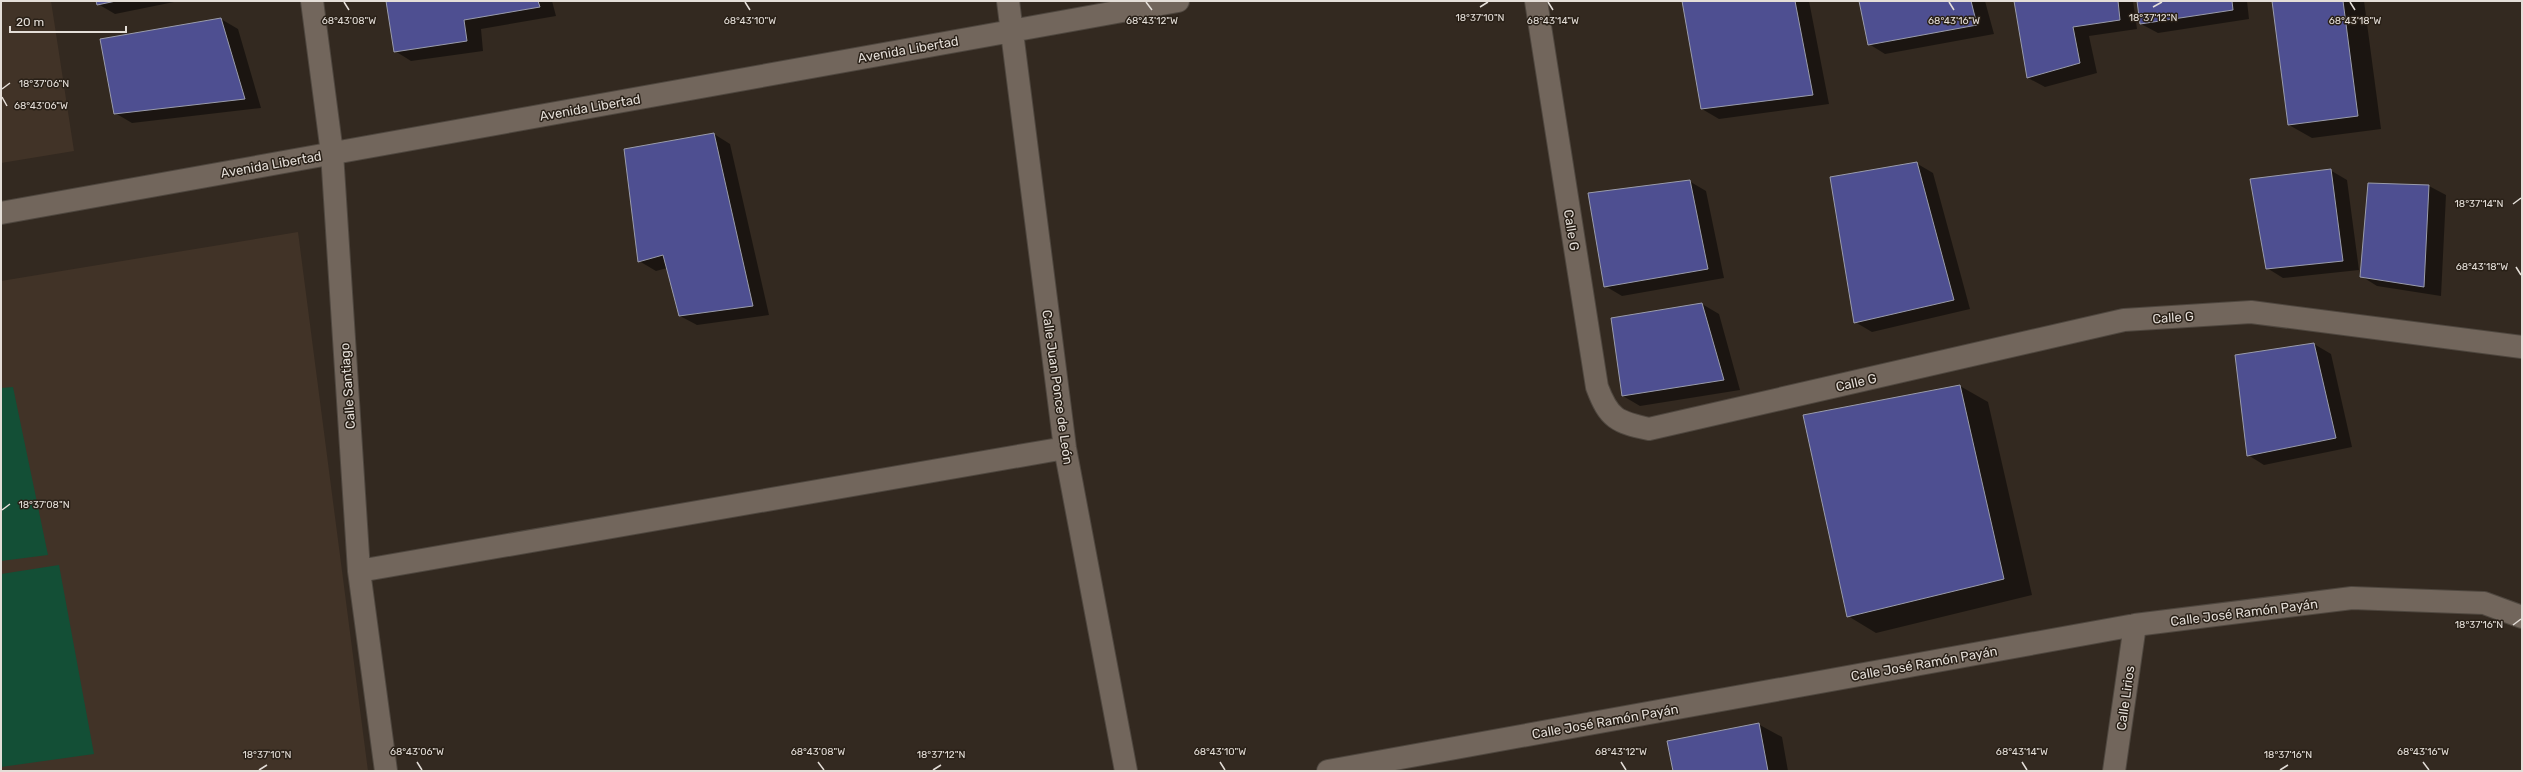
<svg xmlns="http://www.w3.org/2000/svg" width="2523" height="772" viewBox="0 0 2523 772" font-family="Rubik,sans-serif">
	<rect width="100%" height="100%" fill="#332920"/>
	<!-- education -->
	<path fill="#413327" d="M1,1H51L74,151L1,163Z
		M298,232L368,771H1V281Z"/>
	<!-- green -->
	<path fill="#134f36" d="M13,387L48,555L1,561V388Z
		M59,565L94,754L1,767V574Z"/>
	<!-- shadow -->
	<path fill="#0007" d="M97,1H179L115,14L98,4Z
		M387,1H552L556,16L481,29L483,51L411,61L395,51Z
		M1683,1H1809L1829,104L1719,119L1702,109Z
		M1860,1H1985L1994,34L1885,54L1869,44Z
		M2015,1H2133L2137,29L2089,36L2097,73L2045,87L2028,78Z
		M2138,1H2247L2249,19L2158,33L2141,24Z
		M2273,1H2364L2381,129L2312,138L2289,125Z
		M221,19L238,29L261,108L132,123L115,113Z
		M714,134L730,144L769,315L697,325L680,316L667,268L656,271L639,261Z
		M1916,163L1933,173L1970,309L1872,332L1855,322Z
		M2330,170L2347,180L2359,270L2283,278L2267,268Z
		M1689,181L1706,191L1724,278L1622,296L1605,286Z
		M2429,186L2446,195L2441,296L2377,286L2361,276Z
		M1702,304L1719,314L1740,390L1640,406L1623,396L1612,319Z
		M2314,344L2331,354L2352,447L2264,465L2248,455Z
		M1960,386L1988,402L2032,595L1876,633L1848,616Z
		M1758,724L1782,737L1788,771H1674Z"/>
	<!-- building -->
	<path fill="#4e4f91" stroke="#9a9cab" d="M96,1H116L97,5Z
		M386,1H538L540,7L464,20L467,41L394,52Z
		M1682,1H1795L1813,95L1701,109Z
		M1859,1H1971L1977,25L1868,45Z
		M2014,1H2118L2120,20L2073,27L2080,63L2027,78Z
		M2137,1H2232L2233,10L2140,24Z
		M2272,1H2343L2358,116L2288,125Z
		M221,18L245,99L114,114L100,39Z
		M714,133L753,306L679,316L663,255L638,262L624,149Z
		M1917,162L1954,300L1854,323L1830,177Z
		M2331,169L2343,261L2266,269L2250,179Z
		M1690,180L1708,269L1604,287L1588,193Z
		M2368,183L2429,185L2424,287L2360,277Z
		M1702,303L1724,380L1622,396L1611,318Z
		M2314,343L2336,438L2247,456L2235,355Z
		M1960,385L2004,579L1847,617L1803,415Z
		M1759,723L1768,771H1673L1667,741Z"/>
	<g fill="none" stroke-linecap="round" stroke-linejoin="round">
		<!-- minor casing -->
		<g stroke="#4f473f" stroke-width="24">
			<path id="minor" d="M312,1L332,153L359,571L386,771
				M1008,1L1065,448L1126,771
				M1536,1L1597,387C1609,419 1617,422 1649,429L2124,320L2251,312L2522,347
				M1,213L1178,1
				M359,571L1065,448
				M1328,771L2135,625L2352,598L2484,603L2522,617
				M2114,771L2135,625"/>
		</g>
		<!-- minor -->
		<use href="#minor" stroke="#72665c" stroke-width="22"/>
	</g>
	<!-- ticks -->
	<path fill="none" stroke="#e4ded8" stroke-width="1.5" d="M344,2L349,10M745,2L750,10M1146,2L1152,10M1548,2L1553,10M1949,2L1954,10M2350,2L2355,10M1480,7L1488,2M2153,7L2162,2M2,89L10,83M2,97L7,106M2513,204L2521,198M2516,267L2521,275M2,510L10,504M2513,625L2521,619M417,762L422,770M818,762L824,770M1220,762L1225,770M1621,762L1626,770M2022,762L2027,770M2423,762L2429,770M259,770L267,765M933,770L941,765M2280,770L2288,765"/>
	<g text-anchor="middle" stroke-width="3" stroke-linejoin="round" paint-order="stroke">
		<!-- street labels -->
		<g font-size="13" fill="#e4ded8" stroke="#292017">
			<text transform="translate(908 49) rotate(-10)" y="5">Avenida Libertad</text>
			<text transform="translate(590 107) rotate(-10)" y="5">Avenida Libertad</text>
			<text transform="translate(271 164) rotate(-10)" y="5">Avenida Libertad</text>
			<text transform="translate(1572 230) rotate(81)" y="5">Calle G</text>
			<text transform="translate(2173 317) rotate(-4)" y="5">Calle G</text>
			<text transform="translate(1856 382) rotate(-13)" y="5">Calle G</text>
			<text transform="translate(347 386) rotate(-94)" y="5">Calle Santiago</text>
			<text transform="translate(1058 387) rotate(82)" y="5">Calle Juan Ponce de León</text>
			<text transform="translate(2244 612) rotate(-7)" y="5">Calle José Ramón Payán</text>
			<text transform="translate(1924 663) rotate(-10)" y="5">Calle José Ramón Payán</text>
			<text transform="translate(2125 698) rotate(-82)" y="5">Calle Lirios</text>
			<text transform="translate(1605 721) rotate(-10)" y="5">Calle José Ramón Payán</text>
		</g>
	</g>
	<g font-size="10" text-anchor="middle" fill="#e4ded8" stroke="#292017" stroke-width="3" stroke-linejoin="round" paint-order="stroke">
		<text x="1480" y="21">18°37'10"N</text>
		<text x="2153" y="21">18°37'12"N</text>
		<text x="1553" y="24">68°43'14"W</text>
		<text x="2355" y="24">68°43'18"W</text>
		<text x="349" y="24">68°43'08"W</text>
		<text x="750" y="24">68°43'10"W</text>
		<text x="1152" y="24">68°43'12"W</text>
		<text x="1954" y="24">68°43'16"W</text>
		<text x="44" y="87">18°37'06"N</text>
		<text x="41" y="109">68°43'06"W</text>
		<text x="2479" y="207">18°37'14"N</text>
		<text x="2482" y="270">68°43'18"W</text>
		<text x="44" y="508">18°37'08"N</text>
		<text x="2479" y="628">18°37'16"N</text>
		<text x="417" y="755">68°43'06"W</text>
		<text x="818" y="755">68°43'08"W</text>
		<text x="1220" y="755">68°43'10"W</text>
		<text x="1621" y="755">68°43'12"W</text>
		<text x="2022" y="755">68°43'14"W</text>
		<text x="2423" y="755">68°43'16"W</text>
		<text x="267" y="758">18°37'10"N</text>
		<text x="941" y="758">18°37'12"N</text>
		<text x="2288" y="758">18°37'16"N</text>
	</g>
	<!-- border -->
	<rect width="2523" height="772" fill="none" stroke="#e4ded8" stroke-width="4"/>
	<!-- scale -->
	<path d="M10 26v6h116v-6" fill="none" stroke="#e4ded8" stroke-width="2"/>
	<text x="16" y="26" font-size="12" fill="#e4ded8" stroke="#292017" stroke-width="3" paint-order="stroke">20 m</text>
</svg>
